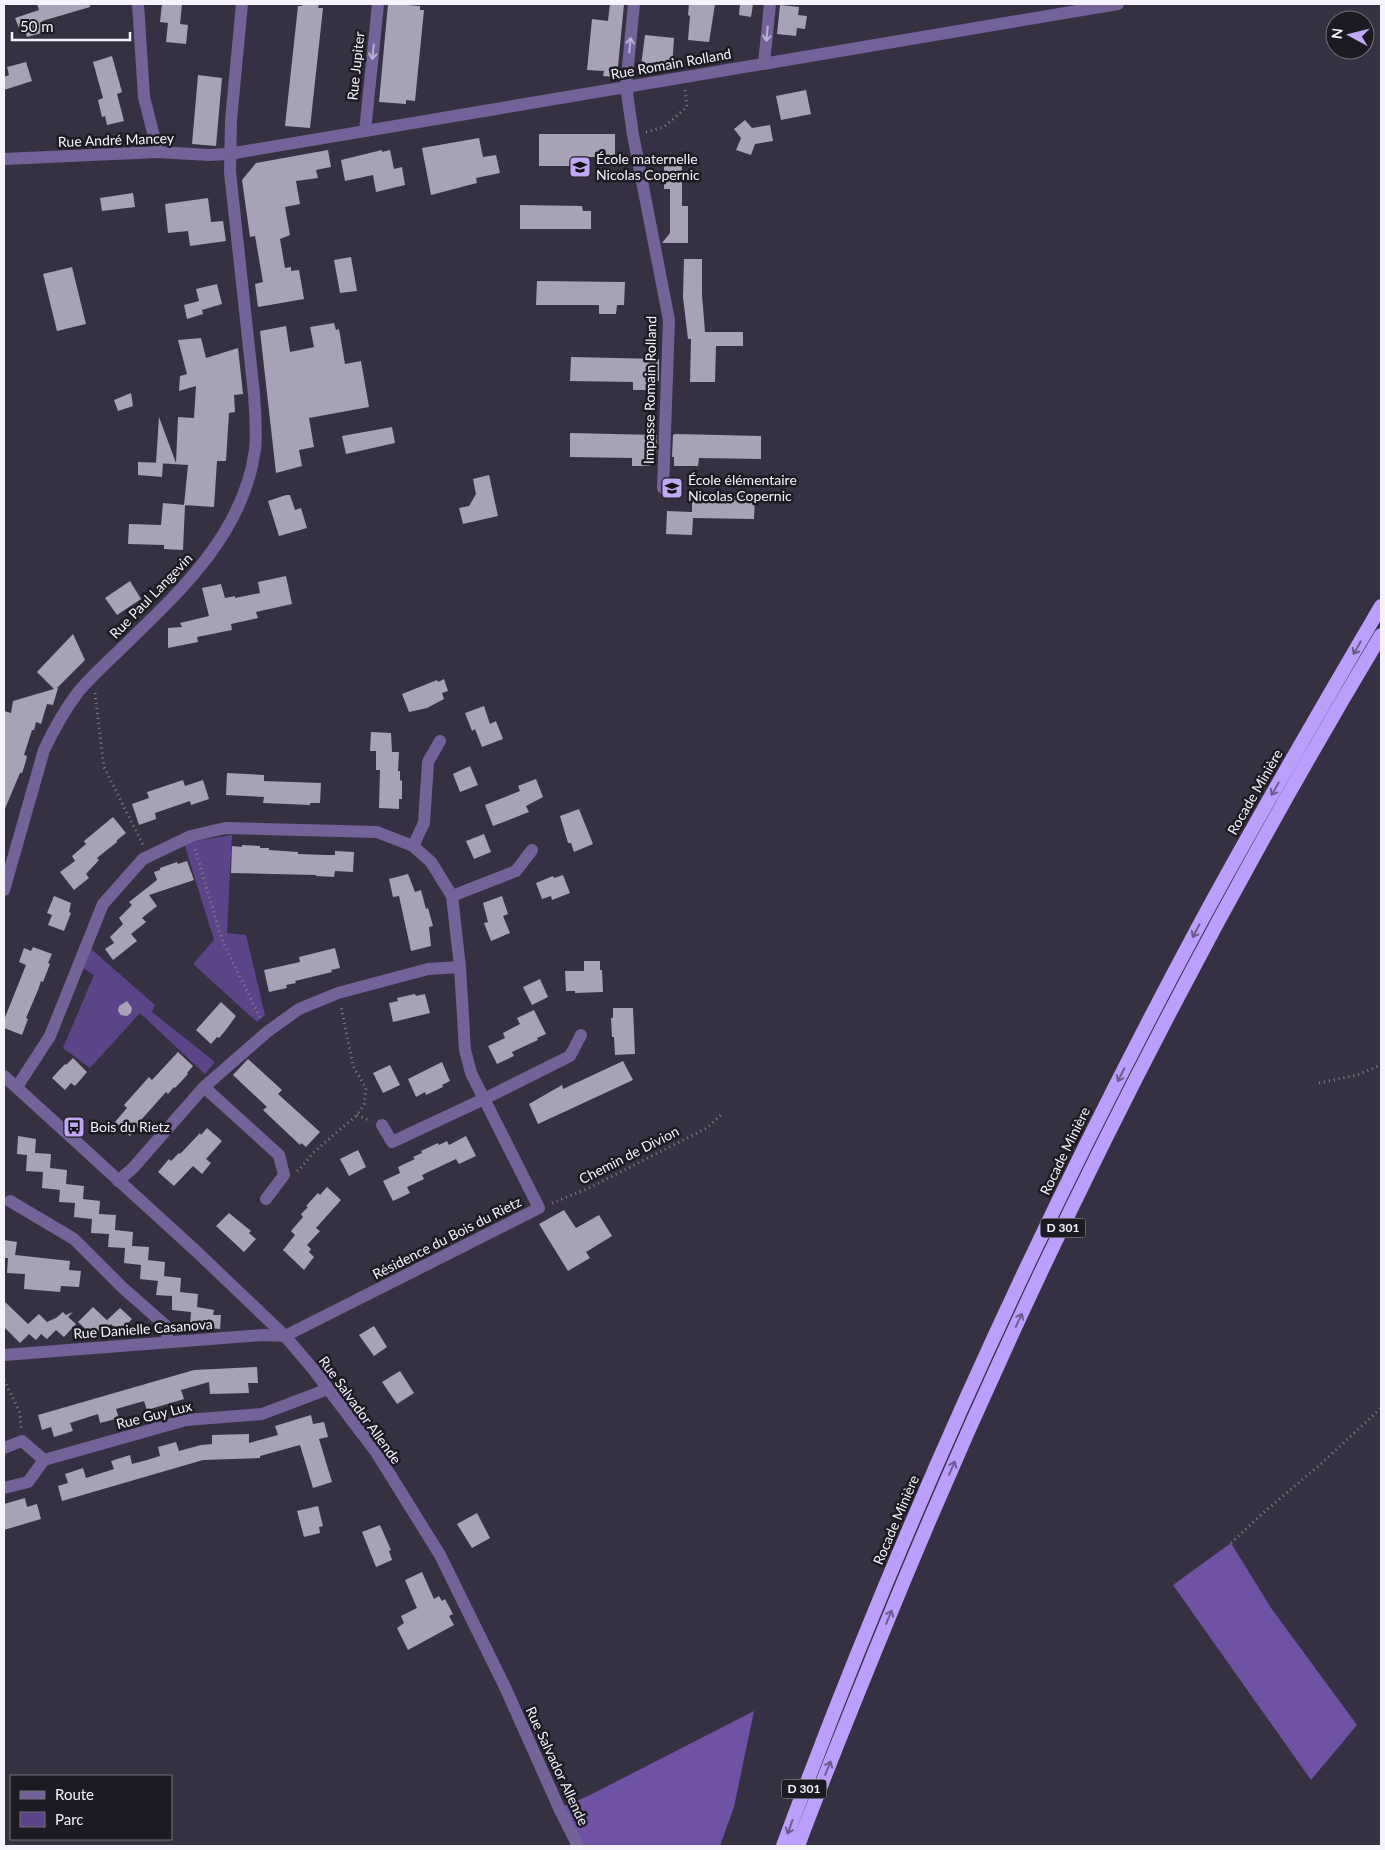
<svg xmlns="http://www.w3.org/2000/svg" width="1385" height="1850" viewBox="0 0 1385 1850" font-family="Lato,sans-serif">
	<rect width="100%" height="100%" fill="#363142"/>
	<!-- green -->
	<path fill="#5c4489" d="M232,835L227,933L246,935L265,1015L257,1022L193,964L214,940L184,843Z
		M91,949L155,1005L152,1012L215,1062L205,1074L140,1013L90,1068L63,1048L94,975L83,968Z"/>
	<!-- forest -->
	<path fill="#6f52a4" d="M1231,1543L1271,1608L1357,1725L1311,1780L1173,1585Z
		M754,1711L734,1807L720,1846H578L559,1808L588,1796Z"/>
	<!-- building -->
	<path fill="#a8a2b7" d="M37,4H90V7L42,21L45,32L27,37L24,27L19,28L15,18L39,10Z
		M162,4H182L180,24L188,25L186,44L166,42L168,23L160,22Z
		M303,4H319L318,8H323L310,128L285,126L298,6H302Z
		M388,4H407V5L420,6V10H424L415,101L406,100V104L379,102Z
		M610,4H624L617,77L603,76L604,71L587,70L592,19L608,21Z
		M689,4H715L709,42L688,40L690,16L688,15Z
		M740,4H753L751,17L739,15Z
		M780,5L799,7L798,15L807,16L805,29L797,28L796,36L777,34Z
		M645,35L674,38L672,69L641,66Z
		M112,56L122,92L117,94L124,121L107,125L105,116L102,117L98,100L103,98L93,62Z
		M26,62L32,81L4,90V77L9,75L7,67Z
		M198,75L222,78L216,146L192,144Z
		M806,90L811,114L781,120L776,96Z
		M745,120L752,128L770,125L773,141L755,144L751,155L736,150L741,138L734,129Z
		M539,134H615V157H573L572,166H539Z
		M479,138L483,157L496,155L500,173L476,178L477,183L431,195L422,148Z
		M328,150L331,167L316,170L318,178L296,181L300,204L285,207L290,235L280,239L285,268L291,267V271L299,270L304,299L258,307L255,284L263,282L255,236L250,237L242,180L256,163Z
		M382,150V152L390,150L394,169L402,167L405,185L376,192L373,175L345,181L341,160Z
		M664,164H682V206H688V243H662L670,233V189H664Z
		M133,193L135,207L102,211L100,198Z
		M208,198L211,222L223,221L226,241L190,246L188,231L168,233L165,204Z
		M520,205L582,206L583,211H591V229H520Z
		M351,257L357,291L340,293L334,260Z
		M684,259H702V295L705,332H743V346H716L715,382H690L691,339H688L683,297Z
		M72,267L86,324L57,331L43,274Z
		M537,281L625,282L624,305H617L616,314H599V305H536Z
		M217,284L222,304L202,310L203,314L187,319L184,305L199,301L196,289Z
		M334,323L336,330L339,329L345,364L361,361L369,407L309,418L314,447L299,450L302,466L276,473L260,331L286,326L290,352L314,347L310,327Z
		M201,338L206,358L238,348L243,394L234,395L235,412L229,413L226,461H217L214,507L184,505L188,465L156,463L159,417L176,463L178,417L194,418L196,386L179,391L180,376L187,374L178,340Z
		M571,357L659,359V381H651L650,390H633V382L570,381Z
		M131,393L133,406L118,411L114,400Z
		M392,427L395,443L346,454L342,436Z
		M570,433L657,435L656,457H650V466H632V458L570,457Z
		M675,434L761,436V459L699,458L698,466H674V457H672L673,435Z
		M138,462L163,463L162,477L138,475Z
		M489,475L498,516L463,524L459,508L469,506L476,494L473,479Z
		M692,494L755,496L754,519L693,518L692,535L666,534L667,511L692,512Z
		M286,495H290L295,510L301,508L307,528L279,536L268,501Z
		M163,503L185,505L183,550L164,549V545L128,544L129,524L161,525Z
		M286,576L292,604L256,612L258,618L231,624L232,630L197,637L198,642L168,648V628L182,627L180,623L209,616L202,588L221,584L225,598L235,596V598L260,593L258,582Z
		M130,581L141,599L117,615L105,598Z
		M73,634L85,660L57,688H58L53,705L47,704L41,724L36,722L34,730H32L24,755L27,756L25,764L22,773H20L4,811V711L11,713L13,701L54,689L37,672Z
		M444,679L448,691L442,693L444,699L427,708L409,712L402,694L437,680L438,682Z
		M484,706L490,724L496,721L503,739L482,747L475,729L472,731L465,713Z
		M371,732L391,733L392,752H399L398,771H400V780L402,781V799H399V809L379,808L380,770H376V751H370Z
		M470,766L478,785L460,792L453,774Z
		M227,773L264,775V781L321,783L320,803H310V805L263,803L264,797L226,795Z
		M536,779L543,797L526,806L529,812L493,826L485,805L520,791L518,786Z
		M183,780L185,786L203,780L209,799L191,805L190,801L155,813L156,819L139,825L132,804L149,798L147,792Z
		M579,809L593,844L574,852L571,843H568L560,816Z
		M113,817L126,833L117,840V842L97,858L99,860L86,874L89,878L74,890L60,872L75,861L72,856L86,844L84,841Z
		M484,834L491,852L474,859L466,841Z
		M242,845L260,846V848H269V850L298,852V854L326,855H335V851L354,852L353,872L335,871L334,877L316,876V875L231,873L232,846L242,847Z
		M187,861L194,880L149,895L157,906L142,918L146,922L131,934L137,941L113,960L105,949L114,943L110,937L123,924L119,918L132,905L129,902L157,880L154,872L160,870V868L177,862L178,864Z
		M408,874L415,892L421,890L426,909L428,908L433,926L429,927L431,946L411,951L399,896L393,897L389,879Z
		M563,875L570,893L552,900L551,896L542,899L536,883L553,876L554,878Z
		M54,896L71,903L69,912L71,913L64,931L48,925L52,915L47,913Z
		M502,896L508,914L503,916L510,933L491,941L484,923L488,922L483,903Z
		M33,947L52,954L48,963L50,964L43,982L41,981L38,990L26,1018L28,1019L22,1035L4,1028V1020L26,965L19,962L24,948L31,951Z
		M335,948L340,968L331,970L332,972L295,981L296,983L286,985L287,988L269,992L264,970L300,962L299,957Z
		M584,961H600V970H602L603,992L575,993V991H566L565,971H584Z
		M540,979L548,997L532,1005L523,987Z
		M415,994L416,996L425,994L430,1013L393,1022L389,1003L398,1001L397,998Z
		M127,1001L132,1008L131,1013L127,1016L121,1015L118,1011L119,1006Z
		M221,1002L236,1016L225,1031L219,1038L217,1037L211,1044L196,1030Z
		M613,1008H633L635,1054L615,1055L614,1037H612L611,1018H613Z
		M534,1010L546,1034L537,1038L538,1040L512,1052L514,1056L497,1064L488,1046L505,1038L503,1033L520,1024L517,1018Z
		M178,1052L193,1066L187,1073L188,1074L175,1088L174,1087L168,1094L166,1092L141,1120L142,1122L130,1136L115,1122L127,1108L124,1105L149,1077L152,1080Z
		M73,1058L87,1072L75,1086L71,1083L65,1090L52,1078L65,1064L66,1065Z
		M248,1059L282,1090L278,1094L320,1132L306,1147L301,1143L300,1145L263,1110L267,1107L233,1075Z
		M623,1061L633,1080L538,1124L529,1104L562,1085L563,1089Z
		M442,1062L450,1081L442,1085L443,1087L426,1095L425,1092L416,1097L408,1079Z
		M390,1065L400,1085L383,1093L373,1073Z
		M207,1128L222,1141L206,1159L211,1163L202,1174L193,1166L174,1186L158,1172L169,1159L171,1161L179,1153L180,1154L200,1133L201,1135Z
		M18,1136L36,1139L35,1153L51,1154L50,1168L67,1170L66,1184L84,1186L83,1199L100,1201L99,1214L116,1215L115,1230L133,1232L132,1246L149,1247L148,1260L165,1262L164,1276L181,1278L180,1292L198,1294L197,1307L214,1310L213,1315H221L220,1329L190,1326L191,1312L172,1310V1296L156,1295L158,1281L140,1279L141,1265L124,1263L125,1248L108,1247L109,1234L91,1233L92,1219L74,1217L75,1203L59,1202L60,1190L42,1188L43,1172L26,1171L27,1155L17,1154Z
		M466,1136L476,1156L459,1164L456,1159L422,1175L424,1179L407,1187L410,1193L393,1201L383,1181L400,1173L398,1167L415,1159L413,1157L422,1153L421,1151L438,1143L439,1145L447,1141L449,1145Z
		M358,1150L366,1167L349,1176L340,1159Z
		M327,1187L341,1200L316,1228L320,1231L307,1245L311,1249L309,1252L314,1257L304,1270L283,1250L295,1235L291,1231L303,1217L301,1214L308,1207L306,1206L318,1193L320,1195Z
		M564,1210L576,1228L599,1215L612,1236L586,1252L590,1258L568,1271L539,1224Z
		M229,1213L251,1231L249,1233L256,1239L244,1252L216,1226Z
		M4,1240L17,1242L15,1255L70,1261L69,1270L81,1271L79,1287L61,1286L60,1292L24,1289L25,1274L7,1273L8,1258H4Z
		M4,1301L28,1324L39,1314L47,1322L56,1318L63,1312L66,1315L73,1312L68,1317L76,1324L64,1337L56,1330L47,1339L41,1334L36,1340L29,1334L20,1343L4,1327Z
		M93,1307L111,1324L101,1334L97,1330L92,1335L78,1322Z
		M120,1308L132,1319L119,1332L107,1320Z
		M374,1326L387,1347L374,1356L359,1335Z
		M257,1367L258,1383H248L249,1393L210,1394L209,1382L181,1390L184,1399L147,1410L144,1401L116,1409L119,1418L100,1423L98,1414L70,1423L73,1431L54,1437L51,1427L42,1430L38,1415L194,1370Z
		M400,1371L414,1393L397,1404L382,1382Z
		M311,1415L313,1424L324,1422L328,1437L319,1439L332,1482L313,1488L300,1445L260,1456V1458L203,1460L62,1501L58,1486L68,1483L65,1474L83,1468L86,1478L114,1469L111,1461L130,1455L132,1464L147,1460L160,1456L158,1447L176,1442L179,1451L201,1445L212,1444V1435L249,1434V1443L278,1435L275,1426Z
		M25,1498L27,1507L37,1504L41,1519L4,1530V1504Z
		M318,1506L323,1526L319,1527L320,1533L304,1537L297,1511Z
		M477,1513L490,1538L472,1548L457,1524Z
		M380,1525L391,1550L389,1551L392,1560L376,1567L362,1532Z
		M422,1572L434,1599L439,1596L442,1601L445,1599L453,1614L449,1616L454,1625L408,1650L397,1628L404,1623L401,1616L417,1608L405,1580Z"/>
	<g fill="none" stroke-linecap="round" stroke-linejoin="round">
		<!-- path -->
		<path stroke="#84808e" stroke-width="3" stroke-dasharray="1 4" stroke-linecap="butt" d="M646,132L664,127L687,107L685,90
			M95,693L104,767L143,845
			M195,849L222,940L261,1020
			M1319,1083L1357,1075L1381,1065
			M357,1115L371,1121
			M297,1171L299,1170L314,1152L357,1115L364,1104L366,1088L353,1066L341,1006
			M552,1203L587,1189L707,1128L723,1113
			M4,1380L20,1413L21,1428
			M1231,1543L1263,1513L1322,1463L1381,1408"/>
		<!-- minor -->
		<path stroke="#746399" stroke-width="12" d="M138,4L144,97L158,152
			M634,4L626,86L633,135L669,320L663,488
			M764,64L770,4
			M365,131L378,4
			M4,159L158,152L209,155L229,154L1118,4
			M413,846L424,823L428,762L440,741
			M452,896L516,871L532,850
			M4,1076L196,1251L285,1336L313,1369L376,1452L440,1555L505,1687L559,1808L578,1846
			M204,1087L279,1155L284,1175L266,1199
			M382,1125L392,1142L484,1099L570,1056L581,1035
			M118,1181L133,1168L204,1087L267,1032L299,1009L338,993L428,969L460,967
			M10,1201L74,1239L123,1288L165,1325L168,1342
			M4,1355L263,1335L285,1336L539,1208L471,1073L465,1050L460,967L452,896L431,862L413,846L377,832L225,828L191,836L143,859L103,904L50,1036L17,1087
			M4,1448L22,1441L44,1460
			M4,1488L28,1482L44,1460L186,1420L262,1414L328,1389"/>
		<!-- tertiary -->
		<path stroke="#746399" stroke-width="12" d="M4,890L44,750C54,729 65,709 79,691C94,673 113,657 130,640C185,587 244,530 255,450C257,432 255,412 254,394L230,172L231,120L242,4"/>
		<!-- trunk -->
		<path stroke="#bc9efc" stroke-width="14" d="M783,1846C899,1532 1038,1226 1196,931C1255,821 1318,714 1381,606
			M798,1846C824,1776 852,1708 880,1639C1021,1292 1189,956 1381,635"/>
	</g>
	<!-- one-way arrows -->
	<defs><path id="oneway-shaft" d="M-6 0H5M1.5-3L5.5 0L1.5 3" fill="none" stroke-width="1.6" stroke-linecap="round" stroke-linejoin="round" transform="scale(1.25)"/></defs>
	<g stroke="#bcb2d1">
		<use href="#oneway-shaft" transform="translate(767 34) rotate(96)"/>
		<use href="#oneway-shaft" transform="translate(630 45) rotate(-84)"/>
		<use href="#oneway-shaft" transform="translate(373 52) rotate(96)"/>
	</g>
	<g stroke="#6c5c8f">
		<use href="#oneway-shaft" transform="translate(1357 648) rotate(120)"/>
		<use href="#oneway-shaft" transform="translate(1275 789) rotate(120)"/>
		<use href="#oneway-shaft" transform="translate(1196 931) rotate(118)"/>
		<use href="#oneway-shaft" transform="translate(1121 1075) rotate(117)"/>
		<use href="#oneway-shaft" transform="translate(1019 1320) rotate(-65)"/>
		<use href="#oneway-shaft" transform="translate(952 1468) rotate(-66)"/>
		<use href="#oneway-shaft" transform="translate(889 1617) rotate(-68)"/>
		<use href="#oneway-shaft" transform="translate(828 1768) rotate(-68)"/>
		<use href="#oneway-shaft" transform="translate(790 1827) rotate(110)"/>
	</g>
	<!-- icons -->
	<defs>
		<g id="school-square" transform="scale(1.125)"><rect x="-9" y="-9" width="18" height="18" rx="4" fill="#c0a8f4" stroke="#1c1a22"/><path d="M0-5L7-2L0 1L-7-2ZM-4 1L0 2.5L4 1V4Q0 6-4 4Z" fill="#111"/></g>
		<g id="bus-square" transform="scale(1.125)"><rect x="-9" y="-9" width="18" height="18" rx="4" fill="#c0a8f4" stroke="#1c1a22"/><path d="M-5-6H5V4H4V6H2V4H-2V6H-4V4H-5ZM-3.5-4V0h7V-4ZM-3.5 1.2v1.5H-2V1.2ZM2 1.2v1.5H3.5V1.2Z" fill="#111"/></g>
	</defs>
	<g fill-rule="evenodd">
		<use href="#school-square" x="580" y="167"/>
		<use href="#school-square" x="672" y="488"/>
		<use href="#bus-square" x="74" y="1127"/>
	</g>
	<g text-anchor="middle" stroke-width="5" stroke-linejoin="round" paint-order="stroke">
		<!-- shield labels -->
		<g fill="#1c1a22" stroke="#b5b2bc" stroke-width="1">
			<rect x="1040.5" y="1218.5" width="45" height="19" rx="4"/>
			<rect x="781.5" y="1779.5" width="45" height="19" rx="4"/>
		</g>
		<g font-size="12" font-weight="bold" fill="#f6f3fe">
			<text x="1063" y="1232">D 301</text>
			<text x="804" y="1793">D 301</text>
		</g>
		<!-- street labels -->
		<g font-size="14" fill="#f6f3fe" stroke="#1c1a22">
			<text transform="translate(671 64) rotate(-10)" y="5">Rue Romain Rolland</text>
			<text transform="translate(356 66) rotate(-84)" y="5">Rue Jupiter</text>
			<text transform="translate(116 140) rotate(-2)" y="5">Rue André Mancey</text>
			<text transform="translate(650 390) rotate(-89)" y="5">Impasse Romain Rolland</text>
			<text transform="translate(151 596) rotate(-46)" y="5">Rue Paul Langevin</text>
			<text transform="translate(1255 792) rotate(-60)" y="5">Rocade Minière</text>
			<text transform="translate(1065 1151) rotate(-64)" y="5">Rocade Minière</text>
			<text transform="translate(629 1155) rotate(-27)" y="5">Chemin de Divion</text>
			<text transform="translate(447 1238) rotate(-27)" y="5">Résidence du Bois du Rietz</text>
			<text transform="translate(143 1329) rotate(-4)" y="5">Rue Danielle Casanova</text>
			<text transform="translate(360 1410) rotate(54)" y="5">Rue Salvador Allende</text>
			<text transform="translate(154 1415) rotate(-14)" y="5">Rue Guy Lux</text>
			<text transform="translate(896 1520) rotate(-67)" y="5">Rocade Minière</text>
			<text transform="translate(557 1766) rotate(65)" y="5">Rue Salvador Allende</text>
		</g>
		<!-- poi labels -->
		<g font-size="14" fill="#f6f3fe" stroke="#1c1a22" text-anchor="start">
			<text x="596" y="164">École maternelle<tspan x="596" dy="16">Nicolas Copernic</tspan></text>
			<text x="688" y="485">École élémentaire<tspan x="688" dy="16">Nicolas Copernic</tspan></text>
			<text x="90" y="1132">Bois du Rietz</text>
		</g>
	</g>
	<!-- border -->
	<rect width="1385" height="1850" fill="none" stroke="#f6f3fe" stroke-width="10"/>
	<!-- legend -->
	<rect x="10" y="1775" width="162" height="65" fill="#1c1a22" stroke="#73717a"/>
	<rect x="20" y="1791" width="25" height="8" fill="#746399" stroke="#73717a"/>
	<text x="55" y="1800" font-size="15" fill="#f6f3fe">Route</text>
	<rect x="20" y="1812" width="25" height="15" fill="#5c4489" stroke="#73717a"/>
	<text x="55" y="1825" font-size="15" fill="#f6f3fe">Parc</text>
	<!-- north arrow -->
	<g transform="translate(1350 35) rotate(277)"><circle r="24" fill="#1c1a22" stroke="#73717a"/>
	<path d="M0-4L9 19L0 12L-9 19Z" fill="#c0a8f4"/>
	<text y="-8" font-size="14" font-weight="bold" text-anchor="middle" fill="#f6f3fe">N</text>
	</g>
	<!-- scale -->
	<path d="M12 32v8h118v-8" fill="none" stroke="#f6f3fe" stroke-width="2.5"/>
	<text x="20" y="32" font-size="15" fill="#f6f3fe" stroke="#1c1a22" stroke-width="4" paint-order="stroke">50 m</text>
</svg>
